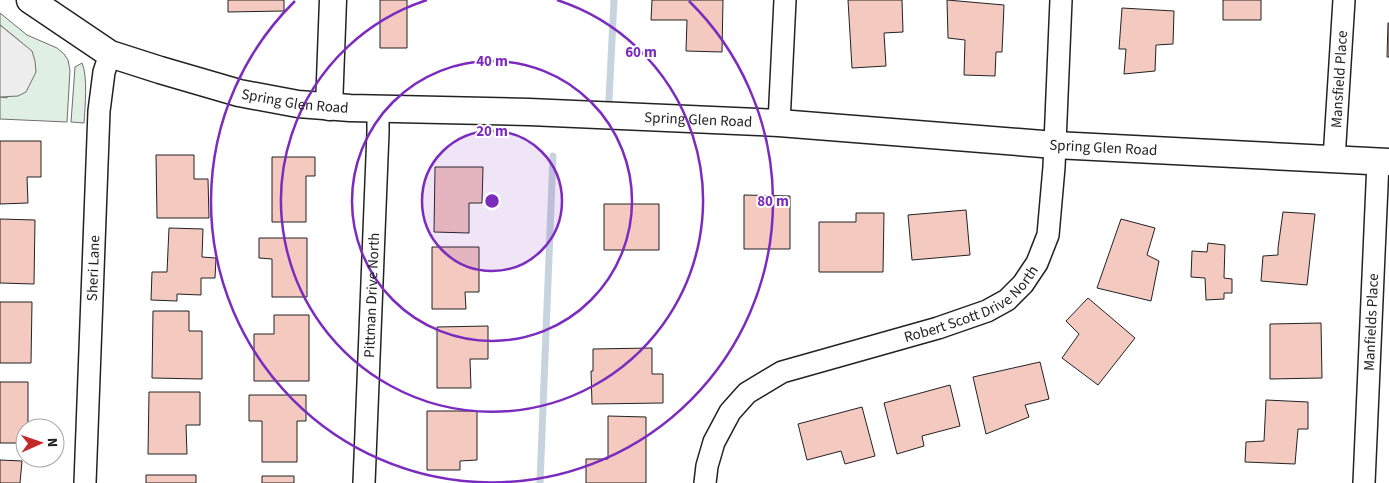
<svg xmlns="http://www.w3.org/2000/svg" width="1389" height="483" viewBox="0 0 1389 483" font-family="'Source Sans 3',sans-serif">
	<rect width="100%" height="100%" fill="#fff"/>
	<!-- green -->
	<path fill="#e0efe3" stroke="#6f6f6f" d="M0,13L27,35L57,48L64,54L68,60L70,70L67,122L0,119V97L7,98L21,42L0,25Z
		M82,63C88,76 85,108 84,123L71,122L75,67Z"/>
	<!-- parking -->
	<path fill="#ededed" stroke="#6f6f6f" d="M0,25L32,51L35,61L36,72L26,92L18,96L0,97Z"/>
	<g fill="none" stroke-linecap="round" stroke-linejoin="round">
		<!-- stream -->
		<path stroke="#c7d3dd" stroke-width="7" d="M609,99L614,0
			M540,483L553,156"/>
	</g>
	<!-- building -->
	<path fill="#f3c9c0" stroke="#222" d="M228,0H284V11L228,12Z
		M380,0H407V48H380Z
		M652,0H723L722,52L686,51L687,20H651Z
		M848,0H902L903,32L884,33L886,66L852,68Z
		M947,0L1004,5L1002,52H996L995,76L964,75L965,40L948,38Z
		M1223,0H1261V20H1223Z
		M1122,8L1174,11L1173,44L1156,45L1155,71L1124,74L1126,49H1119Z
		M1388,23H1389V57H1387Z
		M0,141H41V177H27L28,203L0,204Z
		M156,155H194V179H208L209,218H157Z
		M272,157H315V176H306V222H272Z
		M435,167H483L482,203H469V233L434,232Z
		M744,195L790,196V249H744Z
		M604,204H659V250H604Z
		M966,210L970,255L912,260L908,215Z
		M1283,212L1315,214L1307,285L1261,281L1263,256L1278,255V248Z
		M856,213H884L883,272H819V222H856Z
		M0,219L35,220L34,284L0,283Z
		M1121,219L1155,228L1147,255L1159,261L1151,301L1097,288Z
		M169,228L203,229L202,257L216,258L215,278H201V295L177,294V301L151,300L152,272H167Z
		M259,238H307V297H272V259L259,258Z
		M1208,243L1225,245L1224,278L1232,279V293H1224V299L1206,300L1205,278L1191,277L1192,251L1207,252Z
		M432,247H479V292H465L466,309H432Z
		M1088,298L1135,338L1098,385L1062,358L1079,334L1066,321Z
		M0,302H32L31,363H0Z
		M153,311H189V331H202V379L152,378Z
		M274,315H309V381H254V334H274Z
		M1321,323L1322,378L1270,379V324Z
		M488,326V359H470L471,388H437V327Z
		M652,348V374H663V403L592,404L591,371H593V349Z
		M1040,362L1049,399L1025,405L1029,417L986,434L973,377Z
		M0,382H28V428H25V443H0Z
		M950,385L960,426L922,436L924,446L897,454L884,403Z
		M149,392H200V425H186L187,454H148Z
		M249,395H306V421H297V462H262V421H249Z
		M1266,400L1308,402V429H1298L1295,464L1245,462L1246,442L1264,441Z
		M862,407L875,456L845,464L841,451L807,460L798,424Z
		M427,411H477V460L460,461V470H427Z
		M608,416L646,417V483H586V459H608Z
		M0,460L22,461L20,483H0Z
		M146,475H196V483H146Z
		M262,476H294V483H262Z"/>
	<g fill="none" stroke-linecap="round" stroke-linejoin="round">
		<!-- minor casing -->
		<g stroke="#222" stroke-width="24">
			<g id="minor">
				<path d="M779,123L785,0"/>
				<path id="s1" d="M1334,159L1344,0"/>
				<path id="s2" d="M85,483L99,111L104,72L110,54"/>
				<path id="s3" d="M364,483L378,132V109"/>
				<path id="s4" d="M705,483L707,466L714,442L730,412L747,393L782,372L938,328L987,311L1007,300L1023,284L1037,263L1048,235L1054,167L1061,0"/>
				<path id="s5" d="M1364,483L1378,162"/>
			</g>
		</g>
		<!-- tertiary casing -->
		<g stroke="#222" stroke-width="29">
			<g id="tertiary">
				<path id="s6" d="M30,0L110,54L160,70L239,93L298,104L350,108L529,112L779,123L1055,145L1389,162"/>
				<path d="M329,107L333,0"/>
			</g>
		</g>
		<!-- minor -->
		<use href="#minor" stroke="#fff" stroke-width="21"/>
		<!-- tertiary -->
		<use href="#tertiary" stroke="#fff" stroke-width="26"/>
	</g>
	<!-- distance rings -->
	<circle cx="492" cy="201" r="70" fill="#7b2cbf" fill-opacity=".12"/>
	<g fill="none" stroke="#7b2cbf" stroke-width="2.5">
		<circle cx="492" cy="201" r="70"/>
		<circle cx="492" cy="201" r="140"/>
		<path d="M557 0A211 211 0 1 1 427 0"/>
		<path d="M689 1A281 281 0 1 1 295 1"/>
	</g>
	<g text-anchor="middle" stroke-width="4" stroke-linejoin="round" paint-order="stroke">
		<!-- street labels -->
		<g font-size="15" fill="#222" stroke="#fff">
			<text dy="5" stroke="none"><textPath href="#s1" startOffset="80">Mansfield Place</textPath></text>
			<text dy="5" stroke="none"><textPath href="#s6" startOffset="288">Spring Glen Road</textPath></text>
			<text dy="5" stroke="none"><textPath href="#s6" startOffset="692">Spring Glen Road</textPath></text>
			<text dy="5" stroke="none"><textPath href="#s6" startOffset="1098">Spring Glen Road</textPath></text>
			<text dy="5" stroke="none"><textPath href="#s2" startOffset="215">Sheri Lane</textPath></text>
			<text dy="5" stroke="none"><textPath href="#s3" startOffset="188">Pittman Drive North</textPath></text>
			<text dy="5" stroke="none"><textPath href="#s4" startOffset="346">Robert Scott Drive North</textPath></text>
			<text dy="5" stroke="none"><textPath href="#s5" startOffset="161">Manfields Place</textPath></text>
		</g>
	</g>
	<circle cx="492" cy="201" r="8" fill="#7b2cbf" stroke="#fff" stroke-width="2.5"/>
	<g font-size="15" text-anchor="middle" font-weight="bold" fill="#7b2cbf" stroke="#fff" stroke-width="4" stroke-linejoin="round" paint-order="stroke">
		<text x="641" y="57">60 m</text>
		<text x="492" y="66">40 m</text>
		<text x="492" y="136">20 m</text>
		<text x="773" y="206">80 m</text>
	</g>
	<!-- north arrow -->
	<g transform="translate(40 443) rotate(88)"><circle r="24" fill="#ffffff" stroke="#a7a7a7"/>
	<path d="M0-4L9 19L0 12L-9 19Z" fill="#c62828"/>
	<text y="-8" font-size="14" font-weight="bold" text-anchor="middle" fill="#222222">N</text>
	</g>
</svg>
